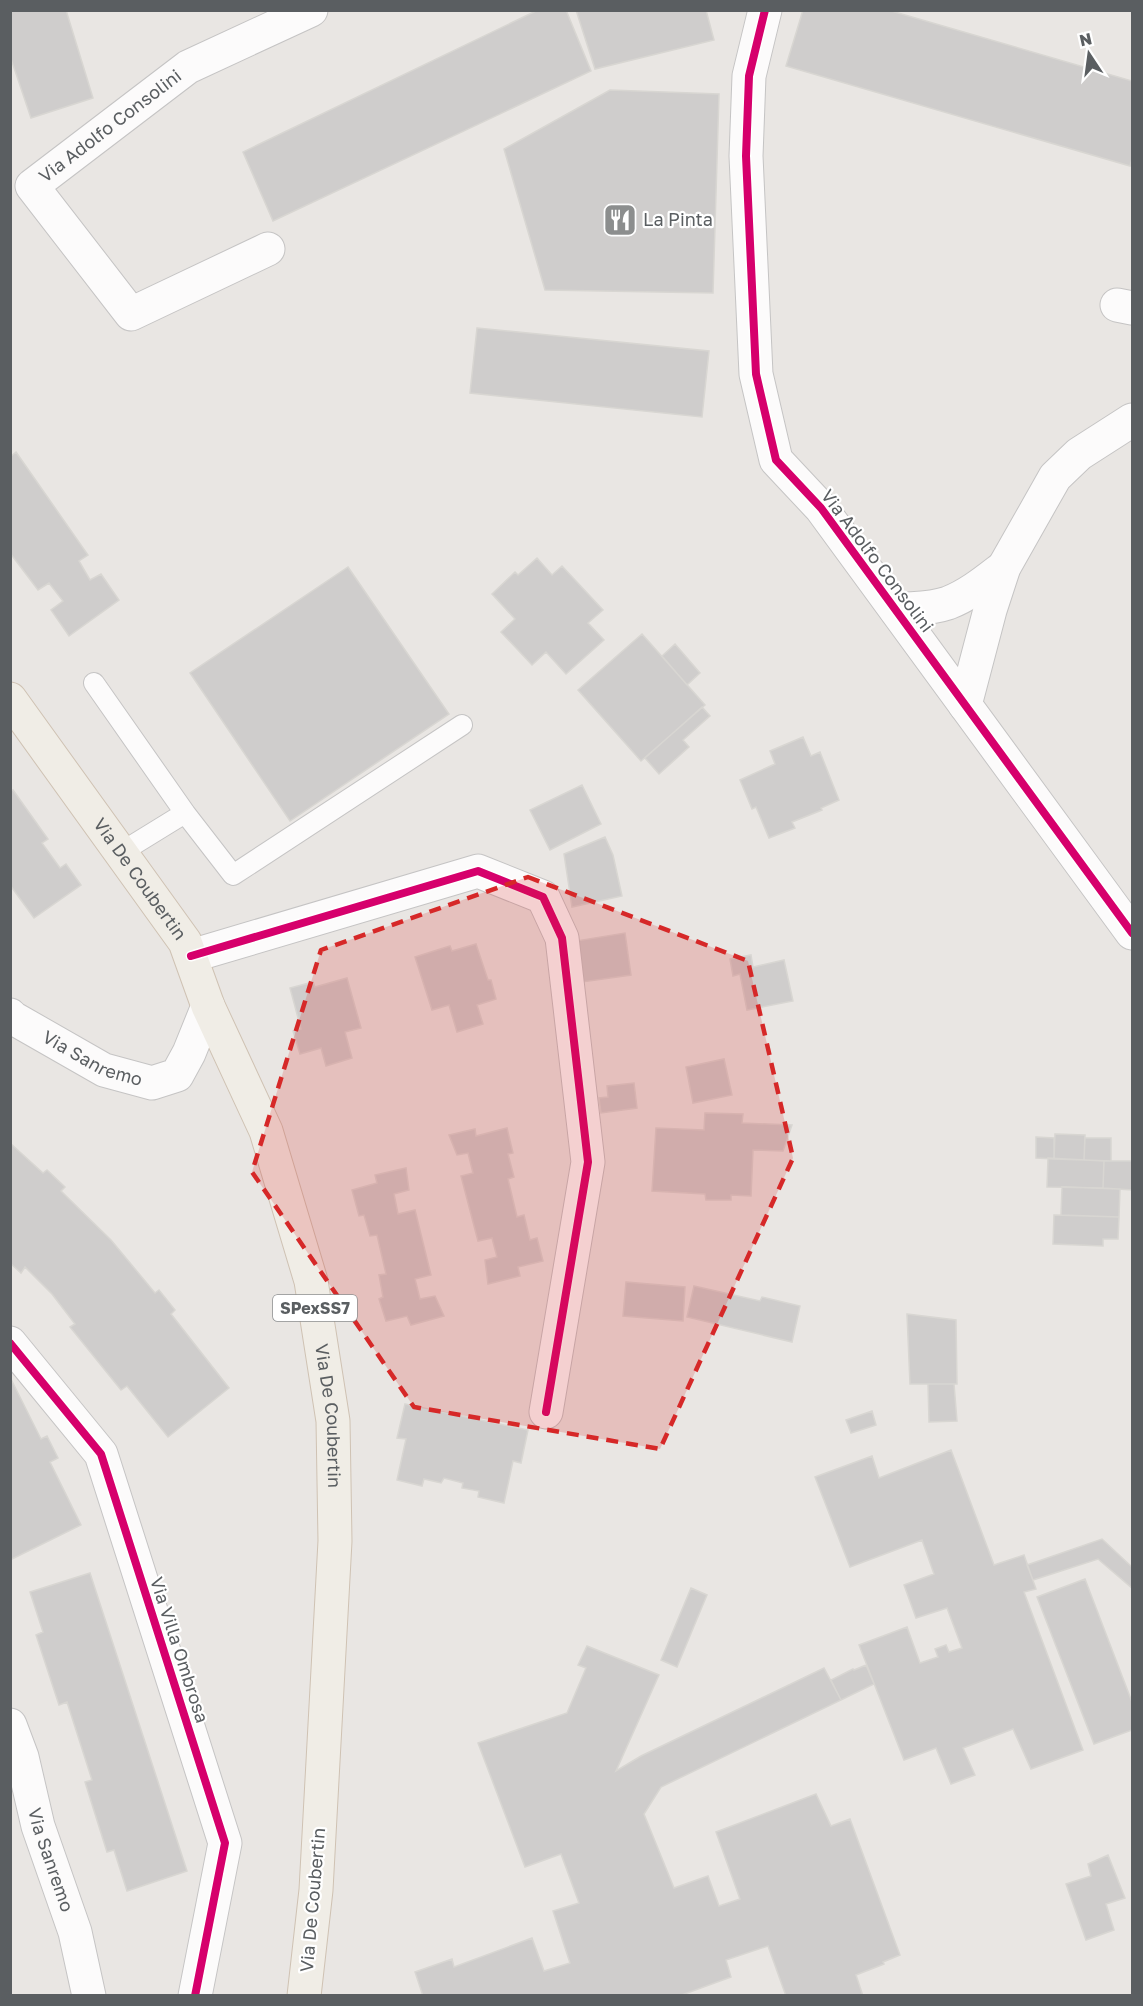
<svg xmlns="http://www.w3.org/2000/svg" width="1143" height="2006" viewBox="0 0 1143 2006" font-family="'Golos Text',sans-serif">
	<rect width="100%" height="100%" fill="#e9e6e3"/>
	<!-- building -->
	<path fill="#cfcdcc" stroke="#d8d6d2" stroke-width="1.5" d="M10,10H66L93,98L31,118L10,56Z
		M538,10H566L591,71L273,221L243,152Z
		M576,10H706L714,40L595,69Z
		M803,10H888L1132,81V159L1130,166L786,66Z
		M610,90L719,94L713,293L545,290L504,149Z
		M477,328L709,351L702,417L470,393Z
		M16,452L88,555L79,561L90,580L101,574L119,600L69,636L51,610L63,601L49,583L38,590L10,553V457Z
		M537,558L552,575L562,566L603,610L588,623L604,640L566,674L546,652L532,665L501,632L515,619L492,594L515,572L518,575Z
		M348,567L449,714L290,821L190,673Z
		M642,634L705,705L641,761L578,690Z
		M675,644L700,673L687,685L662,656Z
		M702,707L710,716L683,740L689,747L659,774L645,758Z
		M803,737L811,756L820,752L839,800L821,808L822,810L792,822L795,828L769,838L756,807L752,809L740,780L775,764L770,751Z
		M582,785L601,824L550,850L530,810Z
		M13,790L48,839L42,843L60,868L66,864L81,885L34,918L10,885V791Z
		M605,837L613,855L622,896L572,907L564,854Z
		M625,933L631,975L582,982L576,941Z
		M476,944L488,980H491L496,999L477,1005L483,1024L457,1032L449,1005L432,1010L415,957L450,946L452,951Z
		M751,955L753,967L784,960L793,1001L747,1010L740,974L733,976L730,959Z
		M347,978L361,1028L345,1032L352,1058L326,1066L321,1048L300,1054L293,1031L301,1029L290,988L313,982L315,987Z
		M724,1059L732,1095L693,1103L686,1067Z
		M634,1083L637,1108L601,1113L599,1098L608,1097L607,1086Z
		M705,1113L743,1114L742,1123L792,1125L783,1151L753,1150L751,1196L731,1195V1200H706L705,1194L652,1191L656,1128L704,1130Z
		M507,1128L513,1153L508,1154L514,1177L508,1179L517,1217L524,1215L530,1240L537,1238L543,1261L518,1267L520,1276L488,1284L485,1260L497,1257L492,1238L478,1241L461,1176L473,1173L468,1153L457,1155L449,1135L475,1129L476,1136Z
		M1055,1134L1085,1135L1084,1160L1054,1159Z
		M1036,1137L1054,1138V1159L1036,1158Z
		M1085,1138H1111V1161L1084,1160Z
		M10,1143L43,1173L47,1170L65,1187L61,1191L111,1240L155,1293L159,1290L175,1310L171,1314L229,1388L168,1437L127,1386L121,1390L70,1327L75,1324L52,1294L25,1267L21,1273L10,1263Z
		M1048,1158L1104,1161L1103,1188L1047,1187Z
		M1104,1161H1132V1190L1103,1188Z
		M406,1168L409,1190L394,1194L398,1214L415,1210L431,1275L415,1279L420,1299L435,1296L444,1316L411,1325L407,1316L386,1321L379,1299L383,1297L379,1275L386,1274L377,1235L370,1236L364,1215L359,1216L352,1190L377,1183L375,1175Z
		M1062,1187L1120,1189L1119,1217L1061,1215Z
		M1054,1215L1119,1217L1118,1239H1103V1246L1053,1244Z
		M626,1282L685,1287L683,1321L623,1316Z
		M694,1286L760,1301L762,1297L800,1306L792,1342L687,1317Z
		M907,1314L956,1320L957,1384H910Z
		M10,1377L41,1439L47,1436L58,1458L50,1462L81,1525L10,1560Z
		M928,1384H954L957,1421L929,1422Z
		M405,1404L528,1430L521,1463L513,1461L504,1503L478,1497L479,1491L462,1488L463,1483L444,1478L441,1483L424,1479L422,1486L397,1480L406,1439L397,1438Z
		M872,1411L876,1425L851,1433L846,1420Z
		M951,1450L994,1565L1024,1555L1036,1589L1024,1592L1083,1750L1031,1769L1013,1729L963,1748L975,1775L951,1784L936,1748L904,1760L859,1645L907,1627L920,1663L938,1657L935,1649L946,1645L949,1652L962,1648L947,1608L916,1618L904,1585L934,1574L922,1540L850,1567L815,1477L872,1456L879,1478Z
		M1102,1539L1132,1567V1588L1098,1559L1033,1580L1027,1565Z
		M90,1573L187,1871L127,1891L114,1850L107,1852L85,1782L92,1780L67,1702L59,1705L36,1635L43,1632L30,1592Z
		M1085,1579L1132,1702V1730L1094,1744L1037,1597Z
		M691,1588L707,1595L677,1667L661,1660Z
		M587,1646L659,1675L616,1771L641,1756L824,1668L841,1700L661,1787L644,1814L674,1888L708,1876L719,1906L740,1899L716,1832L816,1794L831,1826L850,1819L900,1955L883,1962L884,1964L856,1975L863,1996H786L768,1946L726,1960L731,1977L679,1996H423L415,1972L452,1959L454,1967L532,1938L544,1971L570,1963L553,1911L579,1903L561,1854L525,1867L478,1743L567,1713L586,1668L578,1665Z
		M866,1665L874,1684L841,1700L831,1680L853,1669L854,1670Z
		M1108,1855L1125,1898L1106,1904L1114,1930L1086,1940L1066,1884L1091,1876L1088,1864Z"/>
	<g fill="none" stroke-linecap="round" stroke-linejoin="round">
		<!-- service casing -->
		<g stroke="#c5c4c4" stroke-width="22">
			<path id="service" d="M94,683L185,813L120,853
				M185,813L233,875L462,725"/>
		</g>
		<!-- minor casing -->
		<g stroke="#c5c4c4" stroke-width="35">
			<g id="minor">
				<path d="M765,10L749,76L746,156L756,374L776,460L821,508L1132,933"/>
				<path id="s1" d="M268,249L131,314L32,186L188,67L311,10"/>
				<path d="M1117,305L1132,308"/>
				<path d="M896,610C913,608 931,609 948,603C969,595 987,580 1004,567"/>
				<path d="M965,705L990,610L1004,567L1055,477L1079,454L1132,420"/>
				<path d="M191,956L478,871L543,897L562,938L588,1162L546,1412"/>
				<path id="s2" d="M10,1015L13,1018L104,1070L152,1083L177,1075L189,1053L208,1006"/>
				<path d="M10,1343L101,1454L225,1843L195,1996"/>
				<path id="s3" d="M10,1725L22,1757L38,1826L75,1932L89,1996"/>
			</g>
		</g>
		<!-- primary casing -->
		<g stroke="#cfc2b3" stroke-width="35">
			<g id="primary">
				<path id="s4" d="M10,699L185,942L208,1006L266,1131L311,1281L333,1421L335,1541L316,1890L304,1996"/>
			</g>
		</g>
		<!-- service -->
		<use href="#service" stroke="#fcfbfb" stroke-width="20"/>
		<!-- minor -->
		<use href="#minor" stroke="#fcfbfb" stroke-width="33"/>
		<!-- primary -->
		<use href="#primary" stroke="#f0ede6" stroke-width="33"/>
		<!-- cycleway casing -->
		<g stroke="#fff" stroke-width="11">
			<path id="cycleway" d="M765,10L749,76L746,156L756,374L776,460L821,508L1132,933
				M191,956L478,871L543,897L562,938L588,1162L546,1412
				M10,1343L101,1454L225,1843L195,1996"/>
		</g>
		<!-- cycleway -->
		<use href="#cycleway" stroke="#d6006c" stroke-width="8"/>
	</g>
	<!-- marked area -->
	<path fill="#d62828" fill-opacity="0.2" stroke="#d62828" stroke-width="4.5" stroke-dasharray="12 8" stroke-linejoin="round" d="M528,877L748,961L793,1158L660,1449L414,1407L252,1172L321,950Z"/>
	<!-- icons -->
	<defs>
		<g id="restaurant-square" transform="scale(1.725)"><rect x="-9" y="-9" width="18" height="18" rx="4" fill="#8c8e8e" stroke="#fff"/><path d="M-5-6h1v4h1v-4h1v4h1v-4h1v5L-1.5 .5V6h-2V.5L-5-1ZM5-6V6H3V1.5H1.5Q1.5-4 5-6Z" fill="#fff"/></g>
	</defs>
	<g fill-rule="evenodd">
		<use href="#restaurant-square" x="620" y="220"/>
	</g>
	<g text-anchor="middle" stroke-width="4.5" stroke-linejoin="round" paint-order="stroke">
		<!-- shield labels -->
		<rect fill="#fff" stroke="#8c8e90" stroke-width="1.5" x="273" y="1295" width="84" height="26" rx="4.5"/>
		<g font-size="16" font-weight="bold" fill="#5a5e61">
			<text x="315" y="1314">SPexSS7</text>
		</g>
		<!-- street labels -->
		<g font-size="18" fill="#5a5e61" stroke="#fff">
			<text dy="6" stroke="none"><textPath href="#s1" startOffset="412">Via Adolfo Consolini</textPath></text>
			<text transform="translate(877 561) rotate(53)" y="6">Via Adolfo Consolini</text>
			<text dy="6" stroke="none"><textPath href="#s4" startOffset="222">Via De Coubertin</textPath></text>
			<text dy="6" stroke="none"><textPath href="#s2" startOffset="94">Via Sanremo</textPath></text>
			<text dy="6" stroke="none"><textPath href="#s4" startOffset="798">Via De Coubertin</textPath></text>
			<text transform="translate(179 1650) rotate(72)" y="6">Via Villa Ombrosa</text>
			<text dy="6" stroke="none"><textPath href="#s3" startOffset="141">Via Sanremo</textPath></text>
			<text transform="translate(313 1900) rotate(-85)" y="6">Via De Coubertin</text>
		</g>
		<!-- poi labels -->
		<g font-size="18" fill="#5a5e61" stroke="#fff" text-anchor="start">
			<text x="643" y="226">La Pinta</text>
		</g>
	</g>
	<!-- border -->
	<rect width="1143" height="2006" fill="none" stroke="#5a5e61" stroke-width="24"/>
	<!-- north arrow -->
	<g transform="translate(1089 54) rotate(347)" stroke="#ffffff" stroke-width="4.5" paint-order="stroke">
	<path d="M0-4.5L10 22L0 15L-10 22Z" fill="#5a5e61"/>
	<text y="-9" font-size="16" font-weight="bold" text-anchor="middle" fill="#5a5e61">N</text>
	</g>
</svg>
